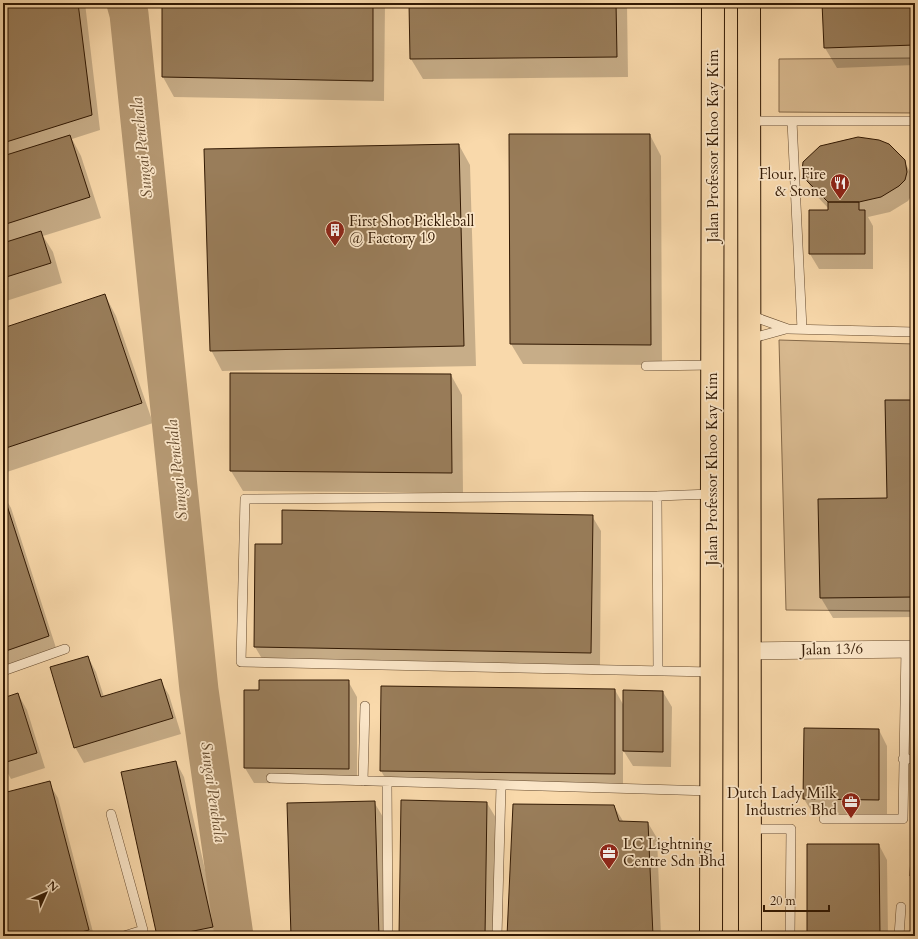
<svg xmlns="http://www.w3.org/2000/svg" width="918" height="939" viewBox="0 0 918 939" font-family="Cardo,serif">
	<rect width="100%" height="100%" fill="#f9d9ab"/>
	<filter id="stains"><feTurbulence type="fractalNoise" baseFrequency=".005" numOctaves="4"/><feColorMatrix values="0 0 0 0 .2 0 0 0 0 .09 0 0 0 0 .02 0 0 0 .5 -.17"/></filter>
	<radialGradient id="worn" r=".72"><stop offset=".6" stop-color="#630" stop-opacity="0"/><stop offset="1" stop-color="#630" stop-opacity=".3"/></radialGradient>
	<!-- green -->
	<path fill="#d7b88e" stroke="#846848" d="M915,58V113L779,112V59Z
		M779,340L915,344V611L786,610Z"/>
	<!-- shadow -->
	<path fill="#0003" d="M3,3H85L100,130L72,139L81,156L101,218L43,236L53,252L62,283L3,302Z
		M163,3H385L384,101L174,97L163,77Z
		M410,3H627L628,77L423,79L411,59Z
		M823,3H915V65L837,68L825,48Z
		M510,135H650L661,156L662,365L523,364L511,344Z
		M847,139H868L904,161L913,177L915,190L908,201L890,212L868,217L873,226V269H819L810,254L829,209L814,193L805,177L803,167L807,158L820,147Z
		M459,145L470,165L476,366L222,371L211,350Z
		M105,295L116,316L153,423L4,473L3,470V329Z
		M231,374L451,375L462,395L463,493L243,491L231,471Z
		M915,401V617L833,618L821,598L888,499Z
		M3,494L11,508L57,651L3,670Z
		M592,516L601,531L600,668L264,662L255,647L283,545Z
		M88,657L96,672L104,697L160,680L169,695L181,734L84,763L75,747Z
		M348,681L357,697V784L254,783L245,768L260,691Z
		M615,690L624,706L663,692L672,707L671,767L633,766L623,750V789L390,786L381,771Z
		M18,694L27,710L45,768L11,779L3,765V699Z
		M805,729L879,730L887,746V815L813,814L804,799Z
		M176,762L184,777L220,936H158Z
		M49,783L58,798L94,936H3V794Z
		M374,802L383,817L387,936H292Z
		M487,803L496,818L494,936H400Z
		M614,806L623,821L648,823L657,838L661,936H508Z
		M879,845L887,860L888,936H808Z
		M915,857V882L911,876Z"/>
	<g fill="none" stroke-linecap="round" stroke-linejoin="round">
		<!-- river -->
		<path stroke="#b59872" stroke-width="39" d="M126,3L129,14L199,690L234,936"/>
	</g>
	<!-- building -->
	<path fill="#997d5a" stroke="#321903" d="M3,3H78L92,115L3,143Z
		M162,3H373V81L162,77Z
		M409,3H616L617,57L410,59Z
		M822,3H915V45L824,48Z
		M509,134H650L651,345L510,344Z
		M70,135L90,197L3,225V156Z
		M858,137L879,140L889,144L905,160L907,172L905,180L899,186L881,197L859,202H828L804,178L802,171L803,162L820,146Z
		M459,144L464,346L210,351L204,149Z
		M828,202H859V210H865V254H809V210H828Z
		M41,231L51,263L3,278V243Z
		M105,294L142,403L3,449V328Z
		M230,373L451,374L452,473L230,471Z
		M885,400H915V597L820,598L818,499L887,498Z
		M3,493L49,636L3,652Z
		M282,510L593,515L591,653L254,647L255,544H282Z
		M88,656L101,697L161,679L173,718L74,748L50,667Z
		M259,680H349V769L244,768V690H259Z
		M381,686L615,689V774L380,771Z
		M623,690L663,691V752L623,751Z
		M18,693L37,753L3,763V698Z
		M804,728L879,729V800L803,799Z
		M176,761L213,927L169,936H157L121,772Z
		M50,781L89,930L66,936H3V793Z
		M401,800L487,802L485,936H399Z
		M375,801L379,936H291L287,803Z
		M513,804L614,805L619,821L648,822L653,936H507Z
		M807,844H879L880,936H807Z
		M911,856H915V876H910Z
		M912,887H915V936H911Z"/>
	<g fill="none" stroke-linecap="round" stroke-linejoin="round">
		<!-- service casing -->
		<g stroke="#64492d" stroke-width="10">
			<path id="service" d="M749,121H915
				M792,121L802,329
				M749,315L788,329L915,332
				M749,339L786,329
				M646,366L712,365
				M657,496L658,671
				M3,671L65,649
				M712,672L241,662L245,499L657,496L712,494
				M903,759H915
				M271,778L711,791
				M363,781L365,706
				M387,782L388,936
				M111,814L143,930L124,936
				M824,819H903L906,648
				M750,829H791L790,936
				M497,936L501,786
				M899,936L901,907"/>
		</g>
		<!-- minor casing -->
		<g stroke="#64492d" stroke-width="18">
			<path id="minor" d="M749,651L915,649"/>
		</g>
		<!-- primary casing -->
		<g stroke="#321903" stroke-width="24">
			<path id="primary" d="M749,3L750,936
				M711,936L713,3"/>
		</g>
		<!-- service -->
		<use href="#service" stroke="#fbe6c8" stroke-width="9"/>
		<!-- minor -->
		<use href="#minor" stroke="#fbe6c8" stroke-width="17"/>
		<!-- primary -->
		<use href="#primary" stroke="#f9d9ab" stroke-width="22"/>
	</g>
	<!-- icons -->
	<defs>
		<g id="restaurant-pin" transform="scale(1)"><path d="M0 17L-7.5 6A9.5 9.5 0 1 1 7.5 6Z" fill="#8f2418" stroke="#fbe6c8"/><path d="M-5-6h1v4h1v-4h1v4h1v-4h1v5L-1.5 .5V6h-2V.5L-5-1ZM5-6V6H3V1.5H1.5Q1.5-4 5-6Z" fill="#fff"/></g>
		<g id="building-pin" transform="scale(1)"><path d="M0 17L-7.5 6A9.5 9.5 0 1 1 7.5 6Z" fill="#8f2418" stroke="#fbe6c8"/><path d="M-4-6H4V6H1V3H-1V6H-4ZM-2.5-4.3h1.7v1.8h-1.7ZM.8-4.3h1.7v1.8H.8ZM-2.5-1h1.7V.8h-1.7ZM.8-1h1.7V.8H.8Z" fill="#fff"/></g>
		<g id="office-pin" transform="scale(1)"><path d="M0 17L-7.5 6A9.5 9.5 0 1 1 7.5 6Z" fill="#8f2418" stroke="#fbe6c8"/><path d="M-6-3h4V-5.5h4V-3h4V5H-6ZM-1-4.5V-3h2v-1.5ZM-6 0V1H6V0Z" fill="#fff"/></g>
	</defs>
	<g fill-rule="evenodd">
		<use href="#restaurant-pin" x="840" y="183"/>
		<use href="#building-pin" x="335" y="230"/>
		<use href="#office-pin" x="851" y="802"/>
		<use href="#office-pin" x="609" y="853"/>
	</g>
	<g text-anchor="middle" stroke-width="3.5" stroke-linejoin="round" paint-order="stroke">
		<!-- street labels -->
		<g font-size="15" fill="#321903" stroke="#fbe6c8">
			<text transform="translate(713 146) rotate(-90)" y="5">Jalan Professor Khoo Kay Kim</text>
			<text transform="translate(712 469) rotate(-90)" y="5">Jalan Professor Khoo Kay Kim</text>
			<text transform="translate(832 649) rotate(-1)" y="5">Jalan 13/6</text>
		</g>
		<!-- poi labels -->
		<g font-size="15" fill="#321903" stroke="#fbe6c8" text-anchor="end">
			<text x="826" y="179">Flour, Fire<tspan x="826" dy="17">&amp; Stone</tspan></text>
			<text x="349" y="226" text-anchor="start">First Shot Pickleball<tspan x="349" dy="17">@ Factory 19</tspan></text>
			<text x="837" y="798">Dutch Lady Milk<tspan x="837" dy="17">Industries Bhd</tspan></text>
			<text x="623" y="849" text-anchor="start">LC Lightning<tspan x="623" dy="17">Centre Sdn Bhd</tspan></text>
		</g>
		<!-- water labels -->
		<g font-size="16" font-style="italic" fill="#664c2f" stroke="#fbe6c8">
			<text transform="translate(141 148) rotate(-96)" y="6">Sungai Penchala</text>
			<text transform="translate(176 470) rotate(-96)" y="6">Sungai Penchala</text>
			<text transform="translate(214 792) rotate(82)" y="6">Sungai Penchala</text>
		</g>
	</g>
	<!-- margin -->
	<rect width="918" height="939" fill="none" stroke="#f9d9ab" stroke-width="16"/>
	<rect x="4" y="4" width="910" height="931" fill="none" stroke="#321903" stroke-width="2"/>
	<rect x="8" y="8" width="902" height="923" fill="none" stroke="#321903"/>
	<!-- north arrow -->
	<g transform="translate(46 893) rotate(45)" stroke="#fbe6c8" stroke-width="3" paint-order="stroke">
	<path d="M0-3L7 15L0 10L-7 15Z" fill="#321903"/>
	<text y="-6" font-size="11" font-weight="bold" text-anchor="middle" fill="#321903">N</text>
	</g>
	<!-- scale -->
	<path d="M764 905v6h65v-6" fill="none" stroke="#321903" stroke-width="2"/>
	<text x="770" y="905" font-size="12" fill="#321903" stroke="#fbe6c8" stroke-width="3" paint-order="stroke">20 m</text>
	<rect width="100%" height="100%" filter="url(#stains)"/>
	<rect width="100%" height="100%" fill="url(#worn)"/>
</svg>
